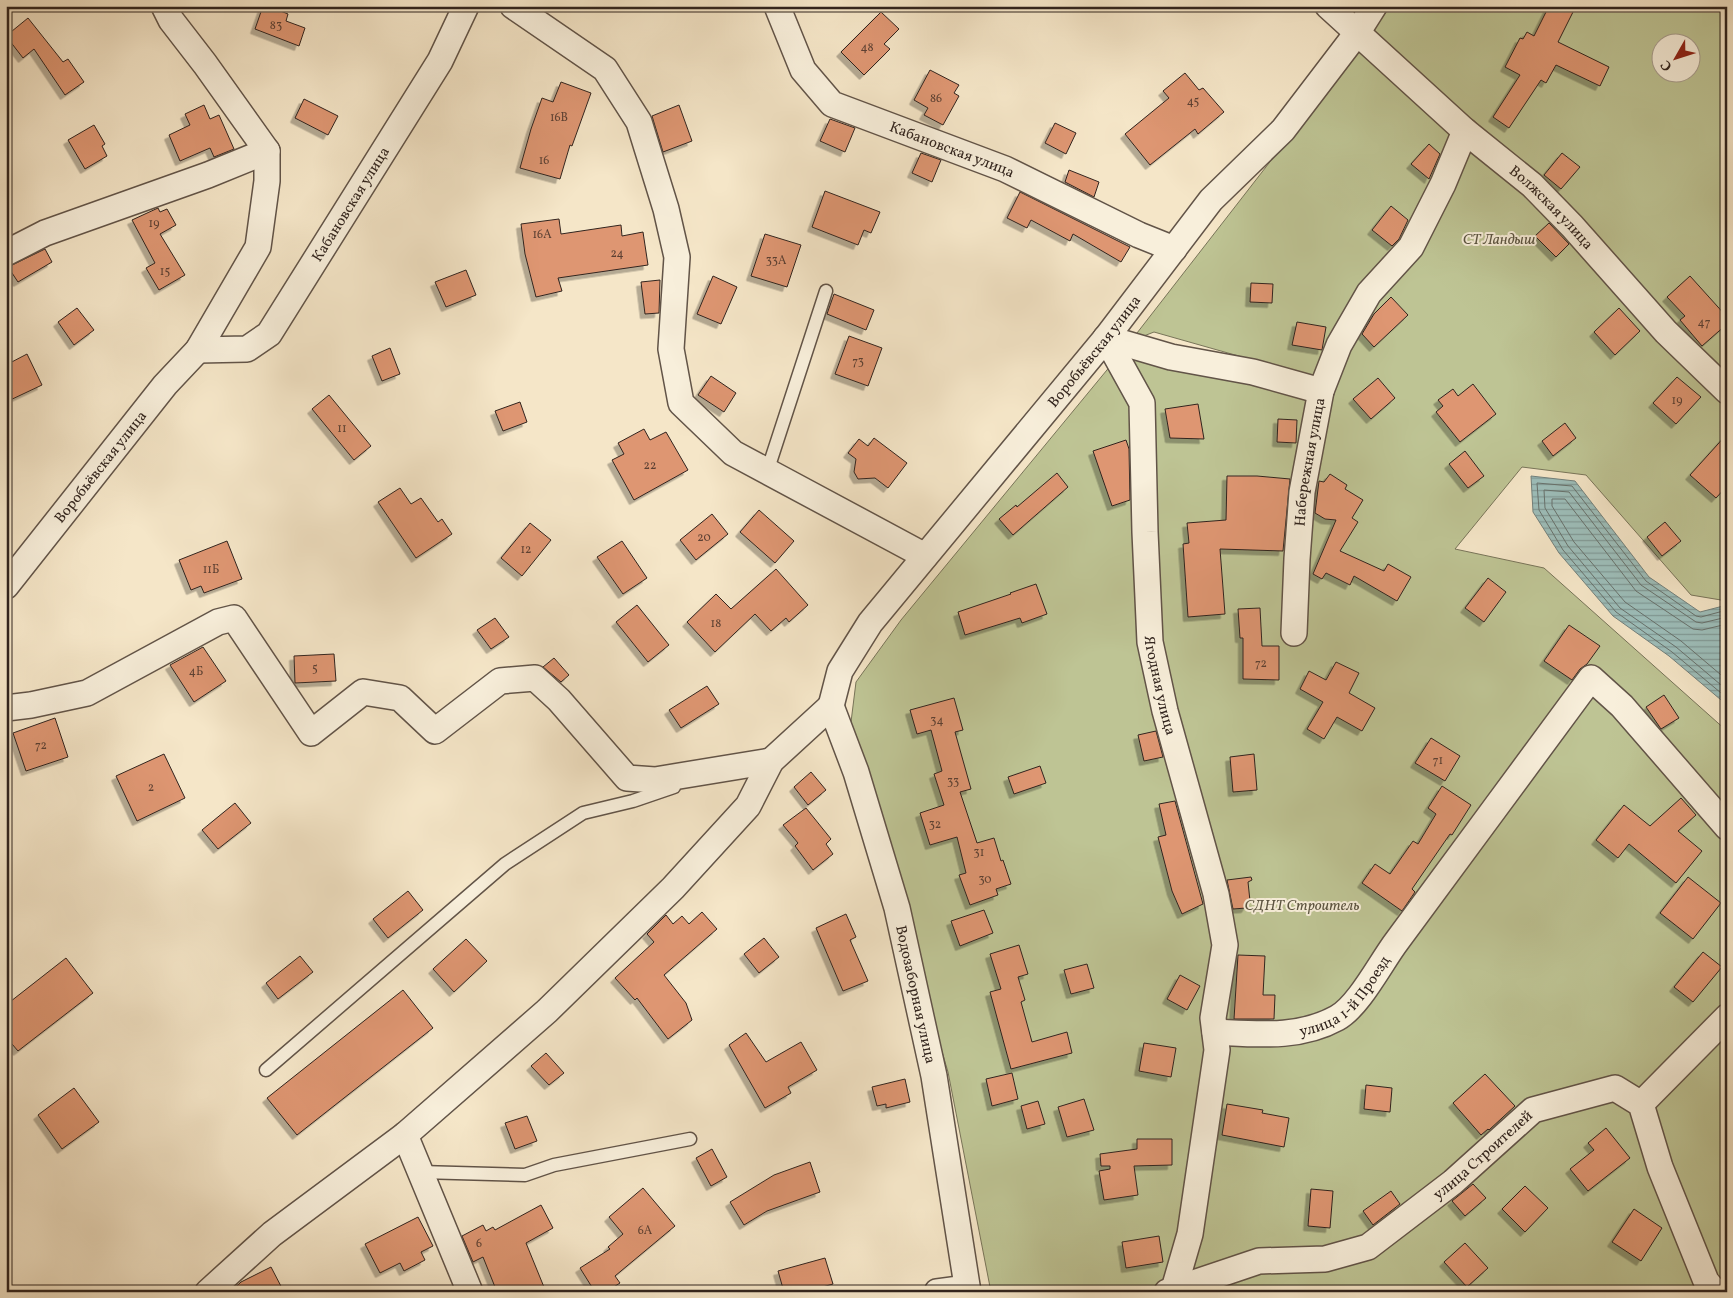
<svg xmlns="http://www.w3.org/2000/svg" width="1733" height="1298" viewBox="0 0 1733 1298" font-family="Vollkorn,serif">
	<defs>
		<pattern id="water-rules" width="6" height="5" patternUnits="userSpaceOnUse" patternTransform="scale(1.25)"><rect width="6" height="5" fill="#9dbeba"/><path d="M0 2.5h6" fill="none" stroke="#819a97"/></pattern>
		<filter id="shadow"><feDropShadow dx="-4.5" dy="4.5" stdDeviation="0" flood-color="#0004"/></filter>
	</defs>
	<rect width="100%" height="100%" fill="#f5e6c8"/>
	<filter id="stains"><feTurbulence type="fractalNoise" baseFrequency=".004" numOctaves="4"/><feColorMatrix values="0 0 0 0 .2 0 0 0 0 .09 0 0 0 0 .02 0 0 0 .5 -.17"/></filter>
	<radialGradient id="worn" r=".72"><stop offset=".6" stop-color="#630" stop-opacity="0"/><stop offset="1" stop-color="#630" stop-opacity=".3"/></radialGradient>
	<!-- garden -->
	<path fill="#bec494" stroke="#787459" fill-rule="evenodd" d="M1391,6H1727V601L1691,595L1586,475L1522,467L1455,549L1544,568L1727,731V1292H991L948,1072L849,738L856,682L901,620L1130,342ZM1660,42H1690V72H1660ZM1154,332L1302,374L1131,341Z"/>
	<!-- water -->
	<path fill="url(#water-rules)" stroke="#72807c" d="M1531,476L1575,481L1649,577L1700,612L1727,605V705L1669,656L1613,616L1559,553L1533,512Z"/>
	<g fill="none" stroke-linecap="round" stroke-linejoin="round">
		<!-- shore -->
		<path stroke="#67716c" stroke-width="1" d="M1727,610L1701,617L1696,616L1646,581L1572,486L1537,483L1539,510L1563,550L1616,612L1672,652L1727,698
			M1727,617L1702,623L1696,622L1641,585L1569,492L1544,490L1545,508L1568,546L1620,608L1676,647L1727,690
			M1727,624L1702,630L1693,629L1636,591L1565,499H1552V506L1574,542L1625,602L1681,641L1727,680"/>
	</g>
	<!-- building -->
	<path fill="#de9672" stroke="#31241e" filter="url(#shadow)" d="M263,6H268L288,14L286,21L305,28L299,46L255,29Z
		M1549,6H1576L1558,42L1609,67L1600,86L1556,65L1546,83L1541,80L1509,128L1493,117L1520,75L1505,67L1520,38L1523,39L1527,32L1534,36Z
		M881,12L899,29L884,44L890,49L864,75L841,52Z
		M28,18L63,62L68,59L84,82L65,95L34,49L23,58L6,36Z
		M930,70L959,85L954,93L959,96L943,125L924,115L928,108L914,100Z
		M1185,73L1199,90L1203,88L1224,112L1198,134L1195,129L1150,165L1125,134L1169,98L1163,91Z
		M561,82L591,93L572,146L570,145L560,179L520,168L531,129L542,98L553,102Z
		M304,99L338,116L328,135L295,118Z
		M204,105L210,119L219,115L234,149L214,157L210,148L180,161L169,135L190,125L185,114Z
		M679,105L692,141L663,152L652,116Z
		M830,119L855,128L845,152L820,141Z
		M1055,123L1076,133L1066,154L1045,143Z
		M94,125L105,144L102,146L107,156L85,169L68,140Z
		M1429,144L1440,154L1429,179L1411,164Z
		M921,153L941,160L932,182L912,173Z
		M1562,153L1580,167L1561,189L1544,175Z
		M1069,170L1099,182L1094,197L1065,182Z
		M825,191L880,212L871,233L864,230L858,245L812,227Z
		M1020,192L1130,247L1121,262L1073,234L1070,241L1031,220L1027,228L1007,218Z
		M1391,206L1408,220L1399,239L1392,246L1372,230Z
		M158,208L160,212L167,209L176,225L160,234L185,275L159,290L146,268L155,263L132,220Z
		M559,219L561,234L621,225L622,236L643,232L648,265L558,278L562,291L536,297L525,254L521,224Z
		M1549,223L1569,244L1556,257L1535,236Z
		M765,234L801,245L787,287L751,276Z
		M45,249L52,262L18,282L8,267Z
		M466,270L476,295L446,307L435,282Z
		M713,276L737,287L721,324L697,314Z
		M1690,276L1727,317V324L1702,346L1680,320L1685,316L1667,297Z
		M660,280L659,313L645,314L641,282Z
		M1251,283L1273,284L1272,303L1250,302Z
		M834,294L874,310L866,330L827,314Z
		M1391,297L1408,315L1374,347L1362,334L1374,314Z
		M77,308L94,330L74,345L58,322Z
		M1619,308L1640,331L1615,355L1594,332Z
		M1297,322L1326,327L1322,350L1292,345Z
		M849,336L882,348L868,386L835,374Z
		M390,348L400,374L382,381L372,356Z
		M27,354L42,385L6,402V365Z
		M711,376L736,393L724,412L698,395Z
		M1677,377L1701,397L1676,424L1653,403Z
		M1378,378L1395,398L1371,419L1353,399Z
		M1473,384L1496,414L1460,442L1436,412L1443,406L1438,400L1453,389L1458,396Z
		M329,395L371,446L354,460L312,409Z
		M520,402L527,422L503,431L495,411Z
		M1198,404L1204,439L1170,438L1165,409Z
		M1278,419L1297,420L1296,443L1277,442Z
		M1565,423L1576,438L1553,456L1542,441Z
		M644,429L650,440L666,432L688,470L634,500L612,460L624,454L618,443Z
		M1727,434V486L1716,498L1690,475Z
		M874,438L907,463L888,488L875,478L858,479L854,472L856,459L848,453L859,439L868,446Z
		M1126,440L1129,449L1130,500L1112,506L1093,451Z
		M1465,451L1484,476L1468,488L1449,464Z
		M1057,473L1068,487L1013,535L999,519L1016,505L1017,507Z
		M1330,474L1347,485L1345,489L1363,500L1352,518L1358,522L1340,551L1384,571L1388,564L1411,577L1397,601L1354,576L1350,585L1326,573L1322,579L1313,574L1336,520L1325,519L1315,513L1319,481L1324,482Z
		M1227,476H1257L1290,479L1283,551L1220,549L1225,614L1188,617L1183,544L1189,543L1187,523L1226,520Z
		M400,488L411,504L421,498L438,522L442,519L452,534L416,558L378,502Z
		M759,510L794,541L775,563L740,532Z
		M712,514L728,534L696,560L680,540Z
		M1665,522L1681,541L1662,556L1647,537Z
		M530,523L551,540L522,576L501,558Z
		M227,541L242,579L204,593L201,586L191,590L179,560Z
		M622,541L647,578L623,594L597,557Z
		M776,569L808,605L789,622L786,618L771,631L755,614L715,652L687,622L716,594L731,609Z
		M1488,578L1506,592L1484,622L1465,608Z
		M1036,584L1047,614L1022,623L1020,618L965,635L958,612L1011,594L1010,593Z
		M637,605L669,645L648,662L616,622Z
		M1260,608L1262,646H1279V680L1243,679V638H1240L1238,609Z
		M495,618L509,637L491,649L477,630Z
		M1569,625L1600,646L1587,664L1580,669L1572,680L1544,661Z
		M203,647L226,681L194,702L170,665Z
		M334,654L336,681L295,683L294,656Z
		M554,658L569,675L561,682L543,667Z
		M1336,662L1359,673L1349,693L1375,708L1362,731L1337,717L1324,739L1307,729L1323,702L1300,689L1309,671L1326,680Z
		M707,686L719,704L681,728L669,710Z
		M1664,695L1679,718L1661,729L1646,707Z
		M954,698L963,730L955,732L971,789L960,792L977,843L994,838L1001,861L1003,860L1011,884L996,889L998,895L970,905L959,875L966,873L957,837L930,845L920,813L944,805L934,774L942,771L931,730L917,734L910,710Z
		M55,718L68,757L26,771L13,733Z
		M1156,731L1163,757L1144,761L1138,735Z
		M1431,738L1460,756L1445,781L1415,763Z
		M164,754L185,798L137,821L116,776Z
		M1254,754L1257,790L1233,792L1230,757Z
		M1040,766L1046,783L1014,794L1008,777Z
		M811,772L826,790L808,805L794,787Z
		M1442,786L1471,805L1452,835L1450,834L1412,889L1415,892L1402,911L1362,883L1375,864L1390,874L1413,841L1418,844L1436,814L1428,808Z
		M1681,798L1696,815L1678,831L1702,851L1676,883L1629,844L1618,858L1596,840L1624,805L1650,826Z
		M1175,801L1203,904L1182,914L1172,891L1158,837L1166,835L1159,804Z
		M235,803L251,823L218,849L202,830Z
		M806,808L831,839L826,844L833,854L813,870L795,846L798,843L783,825Z
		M1251,877L1252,880L1248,882L1250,901L1246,908L1233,909L1227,880Z
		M1688,877L1721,903L1693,939L1660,913Z
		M408,891L423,910L388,938L373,919Z
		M984,910L993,933L960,946L951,921Z
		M702,912L717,929L664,975L686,1003L692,1020L668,1039L637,998L635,1000L615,978L654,942L647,934L666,915L673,924L682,916L689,924Z
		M846,914L856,937L850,940L868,981L843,991L816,928Z
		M764,938L779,957L759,973L744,954Z
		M466,939L487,961L454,992L433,969Z
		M1019,945L1028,974L1018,977L1025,1000L1021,1002L1032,1042L1067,1032L1072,1053L1011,1069L990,992L1001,989L990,954Z
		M1703,952L1722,967L1693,1002L1674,987Z
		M1238,955L1265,956L1263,995H1275L1274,1019H1234Z
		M300,956L313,972L278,999L266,983Z
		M66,958L93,993L18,1051L6,1037V1005Z
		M1087,964L1094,988L1071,994L1064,970Z
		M1180,975L1200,986L1187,1010L1167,999Z
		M403,990L433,1028L297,1135L267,1098Z
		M746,1033L766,1062L801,1042L817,1070L788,1087L791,1093L765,1108L729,1045Z
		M1144,1043L1176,1048L1171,1077L1139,1071Z
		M546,1053L564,1073L549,1085L531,1066Z
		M1012,1073L1018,1099L992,1106L986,1079Z
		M1485,1074L1515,1106L1489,1130L1488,1129L1481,1135L1453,1103Z
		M905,1079L910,1102L886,1108V1104L877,1106L872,1087Z
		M1366,1085L1392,1088L1390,1112L1364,1109Z
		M74,1088L99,1122L62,1149L38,1115Z
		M1084,1099L1094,1130L1067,1137L1058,1107Z
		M1038,1101L1045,1124L1027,1129L1021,1106Z
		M1227,1104L1263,1110L1262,1113L1289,1118L1284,1147L1222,1135Z
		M527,1116L537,1141L515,1149L505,1123Z
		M1606,1128L1630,1158L1588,1191L1570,1169L1594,1150L1588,1143Z
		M1137,1139H1172V1165L1134,1166L1138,1195L1104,1200L1099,1171L1110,1169V1166H1101L1100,1154L1137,1149Z
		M712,1149L727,1177L711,1186L696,1158Z
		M810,1162L820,1192L767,1211L744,1225L730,1202L774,1175Z
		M1473,1184L1486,1198L1465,1216L1452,1201Z
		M1525,1186L1548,1208L1525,1232L1502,1209Z
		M643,1188L675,1226L615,1276L620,1283L606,1292H595L580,1268L610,1249L608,1247L623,1234L609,1217Z
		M1311,1189L1333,1191L1330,1228L1308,1226Z
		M1391,1191L1400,1204L1373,1225L1363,1211Z
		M541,1205L553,1228L526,1243L546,1292H497L483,1257L473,1262L462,1236L483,1225L486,1231L493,1227L495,1230Z
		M1634,1209L1662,1228L1641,1261L1612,1242Z
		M418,1217L433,1246L421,1252L425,1260L404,1271L400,1263L380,1273L365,1244Z
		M1159,1236L1163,1262L1126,1268L1122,1242Z
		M1465,1243L1488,1268L1467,1287L1444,1262Z
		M825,1258L833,1284L805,1292H784L778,1271Z
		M271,1267L284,1292H230L241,1282Z"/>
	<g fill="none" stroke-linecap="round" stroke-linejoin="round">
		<!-- service casing -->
		<g stroke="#625448" stroke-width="15">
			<path id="service" d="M767,472L826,291
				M266,1070L505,864L583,813L633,801L674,787
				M420,1172L525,1175L554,1165L690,1139"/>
		</g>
		<!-- minor casing -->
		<g stroke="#625448" stroke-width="28">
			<g id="minor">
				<path d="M513,6L605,69L639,122L666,209L677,257L671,349L681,403L733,453L925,556"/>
				<path id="s1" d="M777,6L803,70L832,104L1005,169L1139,235L1174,249"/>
				<path id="s2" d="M1328,6L1465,131L1532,185L1572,226L1666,332L1727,391"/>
				<path d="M6,253L45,233L208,175L267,151"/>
				<path id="s3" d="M1106,338L1142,403L1145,532L1150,642L1165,711L1216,894L1225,945L1213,1018L1217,1050L1190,1234L1174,1289"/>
				<path d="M1106,338L1171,357L1253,372L1321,391"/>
				<path id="s4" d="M198,350L247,349L269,334L440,61L466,6"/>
				<path id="s5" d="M6,586L165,385L198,350L258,247L267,181V151L205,64L171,20L164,6"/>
				<path id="s6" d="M1294,633L1297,559L1302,492L1321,391L1339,345L1369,293L1411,247L1443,184L1465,131"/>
				<path id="s7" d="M831,706L840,671L870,623L1106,338L1211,200L1283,130L1357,33L1374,6"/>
				<path id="s8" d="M831,706L856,772L897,908L934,1076L968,1292"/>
				<path d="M6,708L31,705L87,693L218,622L234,618L311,733L363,692L400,698L435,731L500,681L535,678L559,700L627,778L655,780L771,761"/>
				<path id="s9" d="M1215,1032C1257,1034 1299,1039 1337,1018C1359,1006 1381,962 1397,941C1462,853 1526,766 1591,678L1622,706L1727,827"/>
				<path d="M1641,1104L1727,1017"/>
				<path d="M405,1135L470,1292"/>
				<path d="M208,1292L272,1234L405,1135L547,1011L673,888L748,806L771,761L831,706"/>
				<path d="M937,1292L967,1288"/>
				<path id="s10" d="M1167,1292L1259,1261L1325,1259L1368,1247L1453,1182L1533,1110L1615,1088L1641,1104L1660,1167L1706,1281L1715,1292"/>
			</g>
		</g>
		<!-- service -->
		<use href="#service" stroke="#f8efdb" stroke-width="12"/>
		<!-- minor -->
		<use href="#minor" stroke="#f8efdb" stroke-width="25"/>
	</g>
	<g text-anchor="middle" stroke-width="4" stroke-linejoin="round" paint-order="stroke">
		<!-- number labels -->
		<g font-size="12" fill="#5c4033">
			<text x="276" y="29">83</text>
			<text x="867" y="51">48</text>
			<text x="936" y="102">86</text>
			<text x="1193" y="105">45</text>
			<text x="559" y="121">16В</text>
			<text x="544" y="164">16</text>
			<text x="154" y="227">19</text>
			<text x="542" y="238">16А</text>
			<text x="617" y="257">24</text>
			<text x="776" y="264">33А</text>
			<text x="165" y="275">15</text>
			<text x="1704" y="326">47</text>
			<text x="858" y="365">73</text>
			<text x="1677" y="404">19</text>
			<text x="342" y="432">11</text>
			<text x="650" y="469">22</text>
			<text x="704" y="541">20</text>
			<text x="526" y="553">12</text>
			<text x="211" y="573">11Б</text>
			<text x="716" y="627">18</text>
			<text x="1261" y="667">72</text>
			<text x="315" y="672">5</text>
			<text x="196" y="675">4Б</text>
			<text x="937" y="724">34</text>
			<text x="41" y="749">72</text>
			<text x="1438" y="764">71</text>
			<text x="953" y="785">33</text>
			<text x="151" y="791">2</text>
			<text x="935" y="828">32</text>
			<text x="979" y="856">31</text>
			<text x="985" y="883">30</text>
			<text x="645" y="1234">6А</text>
			<text x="479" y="1247">6</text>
		</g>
		<!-- street labels -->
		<g font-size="15" fill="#31241e" stroke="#f8efdb">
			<text dy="5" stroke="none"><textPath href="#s1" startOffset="242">Кабановская улица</textPath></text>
			<text dy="5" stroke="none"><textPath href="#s4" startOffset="229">Кабановская улица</textPath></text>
			<text dy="5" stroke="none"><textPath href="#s2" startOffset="301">Волжская улица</textPath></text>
			<text dy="5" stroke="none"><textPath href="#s7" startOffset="445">Воробьёвская улица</textPath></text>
			<text dy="5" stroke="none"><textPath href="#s6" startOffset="172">Набережная улица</textPath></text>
			<text dy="5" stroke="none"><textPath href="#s5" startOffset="152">Воробьёвская улица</textPath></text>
			<text dy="5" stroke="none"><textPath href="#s3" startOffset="358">Ягодная улица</textPath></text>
			<text dy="5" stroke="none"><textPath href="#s9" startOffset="144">улица 1-й Проезд</textPath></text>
			<text dy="5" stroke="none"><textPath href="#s8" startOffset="301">Водозаборная улица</textPath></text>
			<text dy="5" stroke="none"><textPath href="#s10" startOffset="355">улица Строителей</textPath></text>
		</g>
		<!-- park labels -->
		<g font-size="15" font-style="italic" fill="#5b5441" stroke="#f8efdb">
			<text x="1499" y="244">СТ Ландыш</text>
			<text x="1302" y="910">СДНТ Строитель</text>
		</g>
	</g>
	<!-- margin -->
	<rect width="1733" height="1298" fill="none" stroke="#f5e6c8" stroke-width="25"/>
	<rect x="8" y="8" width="1718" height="1283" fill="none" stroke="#31241e" stroke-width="2.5"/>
	<rect x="12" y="12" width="1708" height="1273" fill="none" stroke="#31241e"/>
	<!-- north arrow -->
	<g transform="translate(1676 58) rotate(231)"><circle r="24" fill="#f8efdb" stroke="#a89e8f"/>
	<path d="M0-4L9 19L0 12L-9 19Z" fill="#8f2418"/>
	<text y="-8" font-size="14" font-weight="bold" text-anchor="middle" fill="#31241e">С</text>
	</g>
	<rect width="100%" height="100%" filter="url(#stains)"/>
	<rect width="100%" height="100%" fill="url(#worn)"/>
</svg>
